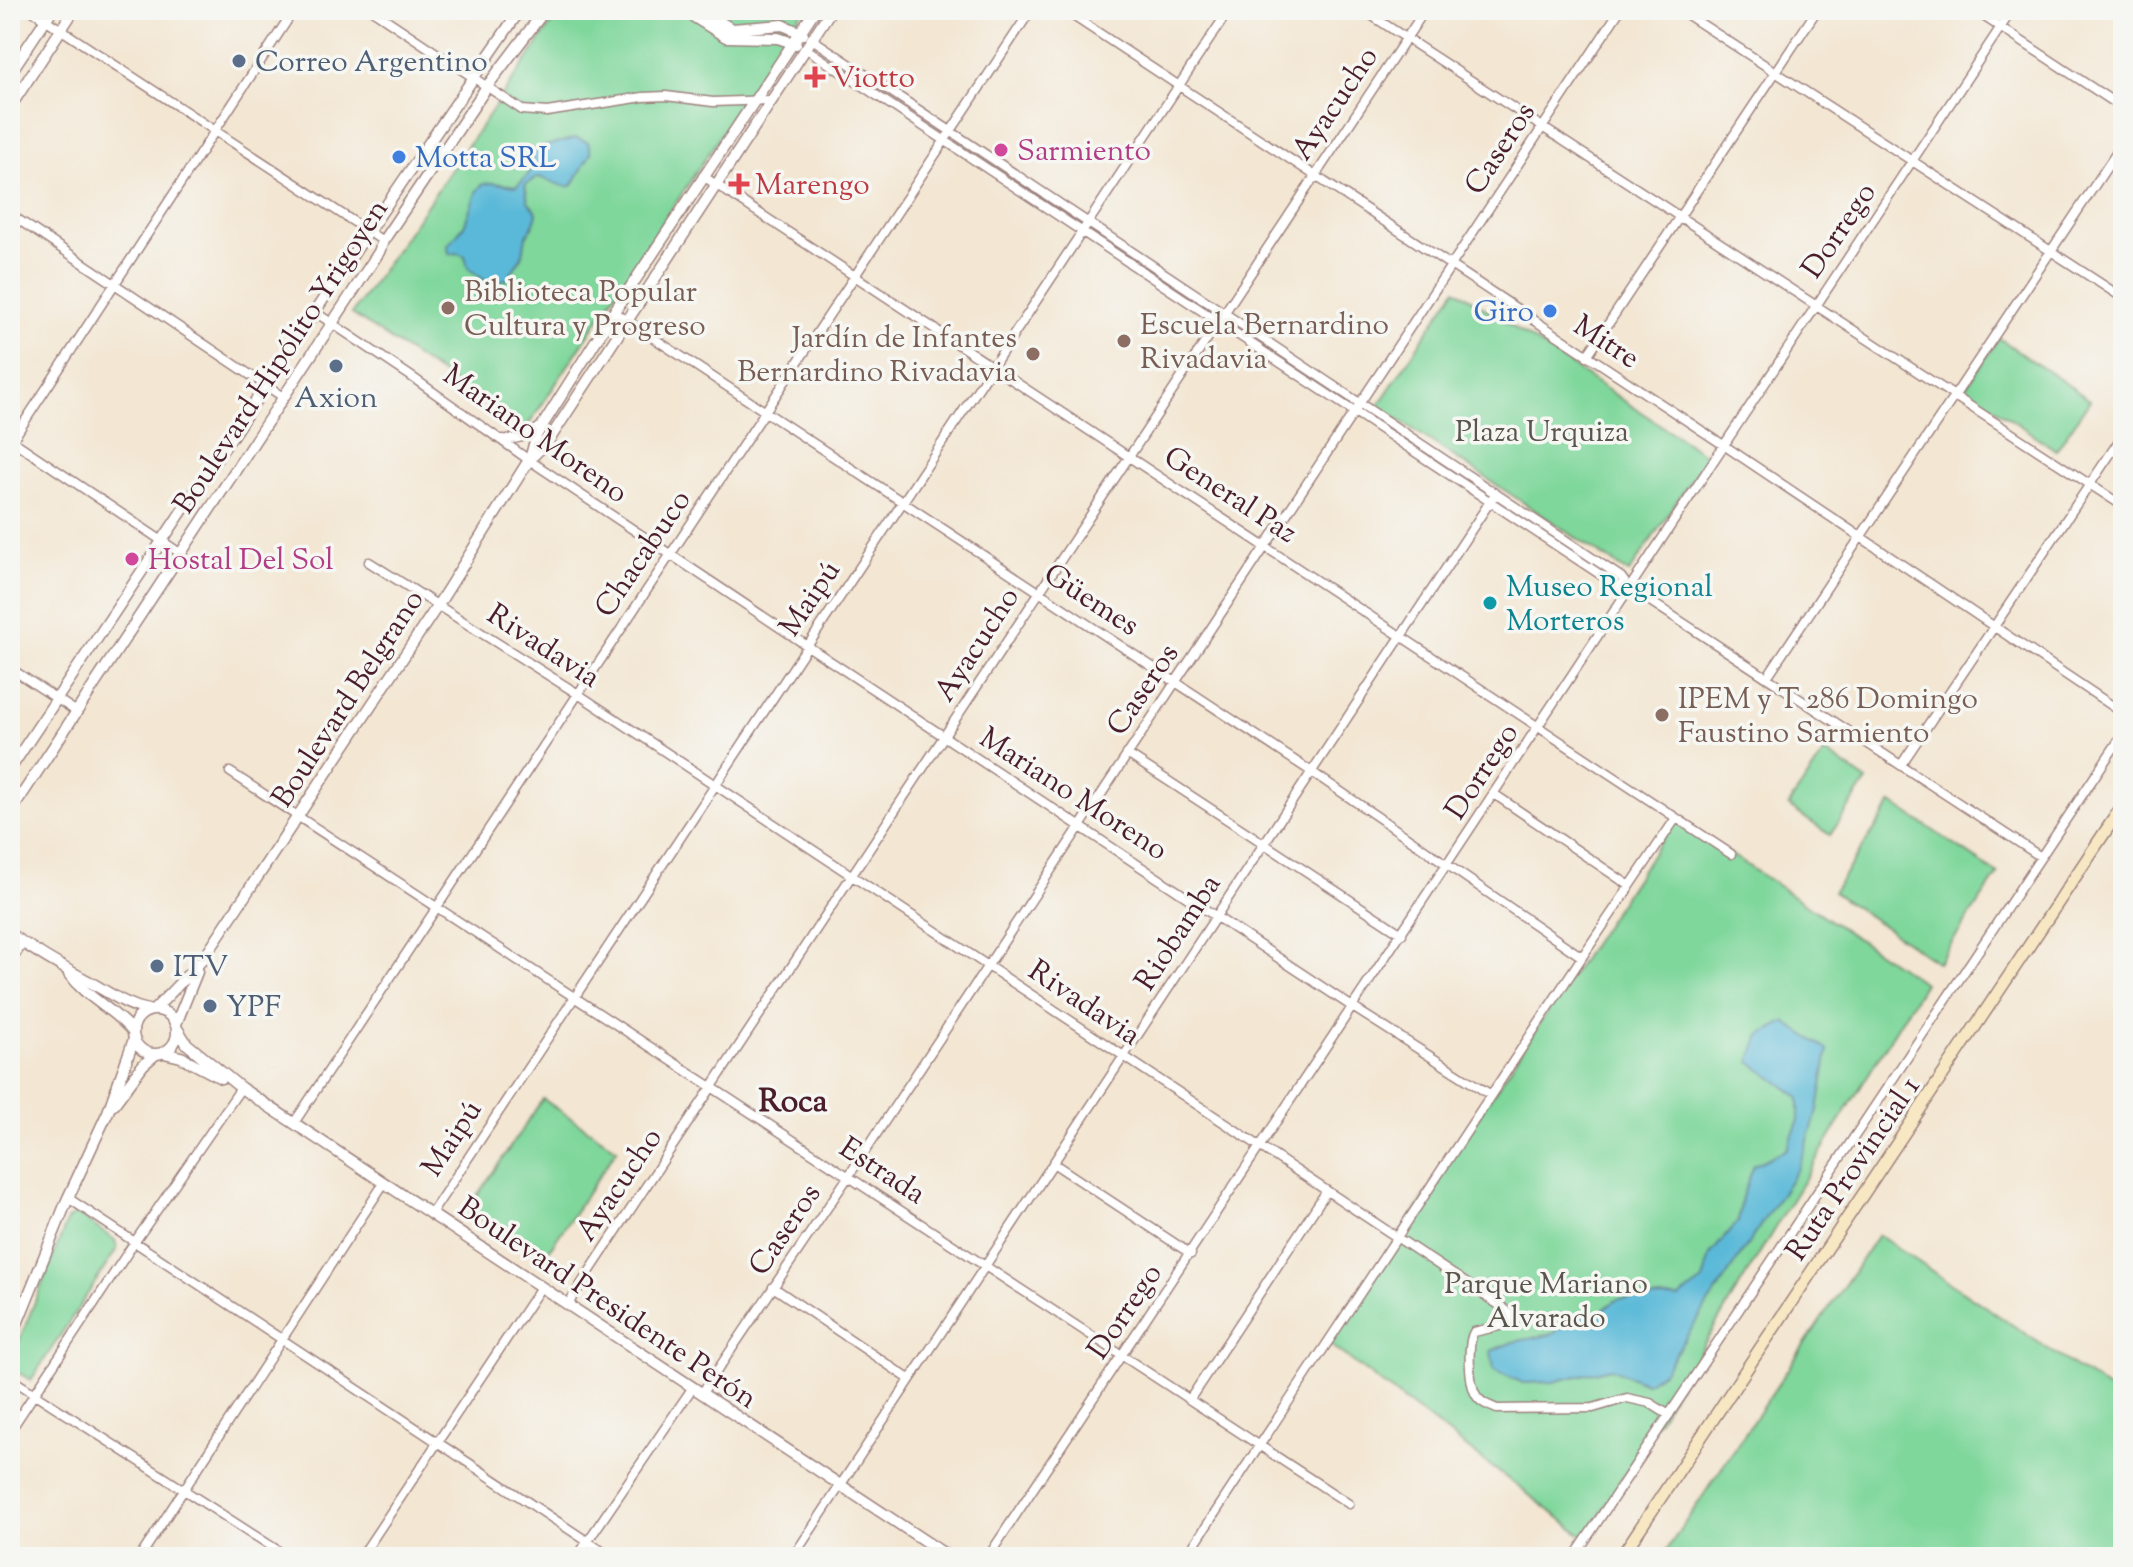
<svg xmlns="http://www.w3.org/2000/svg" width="2133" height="1567" viewBox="0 0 2133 1567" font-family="'Sorts Mill Goudy',serif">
	<rect width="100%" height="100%" fill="#f6f6f2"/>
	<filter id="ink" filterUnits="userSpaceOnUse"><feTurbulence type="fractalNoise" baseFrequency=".0125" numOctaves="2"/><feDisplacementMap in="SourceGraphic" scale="16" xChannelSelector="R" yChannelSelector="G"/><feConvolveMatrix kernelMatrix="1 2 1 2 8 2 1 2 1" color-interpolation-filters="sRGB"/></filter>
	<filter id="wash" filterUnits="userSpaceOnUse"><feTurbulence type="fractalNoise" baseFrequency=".006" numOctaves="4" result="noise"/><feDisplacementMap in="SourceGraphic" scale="32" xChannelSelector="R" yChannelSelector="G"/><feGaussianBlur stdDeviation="1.8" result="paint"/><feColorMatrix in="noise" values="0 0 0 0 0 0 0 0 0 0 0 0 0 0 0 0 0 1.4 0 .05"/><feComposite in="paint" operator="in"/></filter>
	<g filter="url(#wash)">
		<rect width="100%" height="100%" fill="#f3e6d2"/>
		<!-- green -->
		<path fill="#7fd79b" stroke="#647b63" stroke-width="2" d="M561,10H804L525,430L352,314Z
			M1456,289L1707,456L1629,573L1378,406Z
			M1999,338L2090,400L2056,450L1965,388Z
			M1825,752L1867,781L1830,835L1788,806Z
			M1892,803L1998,874L1938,963L1833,892Z
			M1676,818L1924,983L1586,1538L1328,1343Z
			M543,1099L617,1149L543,1259L468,1209Z
			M77,1214L115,1240L117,1249L31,1380L10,1368V1364L68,1219Z
			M1878,1235L2123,1399V1557H1662Z"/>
		<!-- water -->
		<path fill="#5ab9d8" stroke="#526c82" stroke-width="2" d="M576,138L588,142L591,153L572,186C559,188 550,179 537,177L525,185L528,201L537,213C535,224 531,228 526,237C524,243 525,250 522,256C518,264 512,270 508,279L488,283L468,268L465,256L458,253L449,254L448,245L464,226L477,190L483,184L494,183L516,186C527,177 534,172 531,157L537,148Z
			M1785,1022L1828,1050L1818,1110L1799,1167L1663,1372L1646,1383L1611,1368L1553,1382L1523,1383L1494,1370L1491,1351L1513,1342L1553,1334L1574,1315L1597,1314L1618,1299L1679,1298L1703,1281L1710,1255L1738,1221L1742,1197L1754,1165L1787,1149L1799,1120V1097L1750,1062L1760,1035Z"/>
	</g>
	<g filter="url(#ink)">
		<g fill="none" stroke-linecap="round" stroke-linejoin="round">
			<!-- minor casing -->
			<g stroke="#9e827e" stroke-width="11">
				<path id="minor" d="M31,10L383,241
					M372,10L522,110L547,112L643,97L666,96L713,102L771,100
					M1064,10L1725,446L2123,713
					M1363,10L2123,506
					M1680,10L2123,298
					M1974,10L2123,108
					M812,39L1621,577L1629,588
					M805,48L1616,585L1630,588L2041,857
					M703,176L1731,854
					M10,214L283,397
					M315,312L412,377L529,460L806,645L1354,1008L1491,1095
					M614,312L1312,772L1582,957
					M1587,356L1817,10
					M10,439L180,553
					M501,439C518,440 526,437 540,427
					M10,444L294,10
					M369,562L578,694L1502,1307L1511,1315V1319L1504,1325L1474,1332C1467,1343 1469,1383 1476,1395C1480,1403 1490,1406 1497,1409L1593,1408L1627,1398L1650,1403L1669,1415
					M10,668L77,712
					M1767,677L2123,143
					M1127,754L1402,934
					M1901,765L2123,435
					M230,772L1349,1504
					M1494,794L1630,886
					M10,963L23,943
					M294,1123L1031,10
					M1053,1163L1191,1254
					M68,1198L611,1557
					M431,1214L1229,10
					M773,1287L909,1379
					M568,1304L1425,10
					M10,1378L288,1557
					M702,1393L848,1177L1620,10
					M1190,1399L1326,1192
					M10,1431L134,1243L241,1088
					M140,1557L384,1183
					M361,1557L541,1287
					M577,1557L693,1387
					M793,1557L1495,494
					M988,1557L2012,10
					M1186,1557L1582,957L1676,818
					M1574,1557L2123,734"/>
			</g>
			<!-- tertiary casing -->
			<g stroke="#9e827e" stroke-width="13">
				<path id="tertiary" d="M683,10L726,37L778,38L796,44
					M700,10L732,29L783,25L803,34
					M10,73L52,10
					M10,107L74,10
					M530,459L537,434L614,312L815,10
					M10,769L368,232L520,10
					M10,813L379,252L383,241L488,85L545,10
					M10,934C35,951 60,966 86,980C107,991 124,1005 148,1010
					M69,974C86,998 114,1009 133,1032
					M155,1009L203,959L438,605L529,460L549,440L831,10
					M133 1032a22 22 0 1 1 44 0a22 22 0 1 1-44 0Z
					M176,1024L197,972
					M178,1030L187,1044L241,1088L949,1557
					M164,1053L181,1057L221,1078
					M114,1104L143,1065L156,1054
					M10,1341L68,1198L108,1112L134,1039"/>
			</g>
			<!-- secondary casing -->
			<g stroke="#9e827e" stroke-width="14">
				<path id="secondary" d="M1621,1557L2123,805"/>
			</g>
			<!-- minor -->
			<use href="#minor" stroke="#fff" stroke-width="8"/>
			<!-- tertiary -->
			<use href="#tertiary" stroke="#fff" stroke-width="10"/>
			<!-- secondary -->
			<use href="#secondary" stroke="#f7e8c3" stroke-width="11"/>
		</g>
	</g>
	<!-- markers -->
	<g fill="#5c6f8a" stroke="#f6f6f2" stroke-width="3">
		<circle cx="239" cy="61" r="8"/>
		<circle cx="336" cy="366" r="8"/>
		<circle cx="157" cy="966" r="8"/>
		<circle cx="210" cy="1006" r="8"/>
	</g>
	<g fill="#e0444e" stroke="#f6f6f2" stroke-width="3">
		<path d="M811 65h8v8h8v8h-8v8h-8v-8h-8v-8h8z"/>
		<path d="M735 172h8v8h8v8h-8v8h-8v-8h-8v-8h8z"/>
	</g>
	<g fill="#d1479c" stroke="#f6f6f2" stroke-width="3">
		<circle cx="1001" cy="150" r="8"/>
		<circle cx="132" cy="559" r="8"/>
	</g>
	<g fill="#3f7fe0" stroke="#f6f6f2" stroke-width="3">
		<circle cx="399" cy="157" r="8"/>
		<circle cx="1550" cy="311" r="8"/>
	</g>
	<g fill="#8d6e63" stroke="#f6f6f2" stroke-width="3">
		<circle cx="448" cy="308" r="8"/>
		<circle cx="1124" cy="341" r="8"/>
		<circle cx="1033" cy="354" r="8"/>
		<circle cx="1662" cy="715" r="8"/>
	</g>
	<circle fill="#0f9aa8" stroke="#f6f6f2" stroke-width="3" cx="1490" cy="603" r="8"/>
	<g text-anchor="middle" stroke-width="7" stroke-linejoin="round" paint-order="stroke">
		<!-- service labels -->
		<g font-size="30" fill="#4e5e75" stroke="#f6f6f2" text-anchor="start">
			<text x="255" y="71">Correo Argentino</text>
			<text x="336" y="407" text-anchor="middle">Axion</text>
			<text x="173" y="976">ITV</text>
			<text x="226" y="1016">YPF</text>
		</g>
		<!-- health labels -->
		<g font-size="30" fill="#be3a42" stroke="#f6f6f2" text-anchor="start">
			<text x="831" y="87">Viotto</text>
			<text x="755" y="194">Marengo</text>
		</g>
		<!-- street labels -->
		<g font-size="30" fill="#4a1f2b" stroke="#f6f6f2">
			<text transform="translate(1334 103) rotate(-56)" y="10">Ayacucho</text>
			<text transform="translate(1499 148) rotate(-57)" y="10">Caseros</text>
			<text transform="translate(1838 230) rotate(-56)" y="10">Dorrego</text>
			<text transform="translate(1607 341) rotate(33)" y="10">Mitre</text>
			<text transform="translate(280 356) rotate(-57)" y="10">Boulevard Hipólito Yrigoyen</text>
			<text transform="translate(536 433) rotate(35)" y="10">Mariano Moreno</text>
			<text transform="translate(1231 494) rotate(33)" y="10">General Paz</text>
			<text transform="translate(642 553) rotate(-56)" y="10">Chacabuco</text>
			<text transform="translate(809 598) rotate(-56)" y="10">Maipú</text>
			<text transform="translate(1092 599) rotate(33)" y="10">Güemes</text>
			<text transform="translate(976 644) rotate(-57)" y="10">Ayacucho</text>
			<text transform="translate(544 645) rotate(33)" y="10">Rivadavia</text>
			<text transform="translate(1142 689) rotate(-56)" y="10">Caseros</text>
			<text transform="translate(347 698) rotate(-57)" y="10">Boulevard Belgrano</text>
			<text transform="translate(1481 771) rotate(-57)" y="10">Dorrego</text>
			<text transform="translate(1074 793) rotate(33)" y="10">Mariano Moreno</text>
			<text transform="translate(1177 932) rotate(-57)" y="10">Riobamba</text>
			<text transform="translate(1085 1002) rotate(34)" y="10">Rivadavia</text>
			<text transform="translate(451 1138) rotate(-57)" y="10">Maipú</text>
			<text transform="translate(1852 1168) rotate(-56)" y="10">Ruta Provincial 1</text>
			<text transform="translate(883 1170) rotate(33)" y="10">Estrada</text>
			<text transform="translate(618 1184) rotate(-56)" y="10">Ayacucho</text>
			<text transform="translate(784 1229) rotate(-56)" y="10">Caseros</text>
			<text transform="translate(608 1302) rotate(34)" y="10">Boulevard Presidente Perón</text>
			<text transform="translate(1124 1311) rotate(-56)" y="10">Dorrego</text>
		</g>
		<!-- hotel labels -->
		<g font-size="30" fill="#b23c85" stroke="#f6f6f2" text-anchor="start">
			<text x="1017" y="160">Sarmiento</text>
			<text x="148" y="569">Hostal Del Sol</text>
		</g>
		<!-- shop labels -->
		<g font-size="30" fill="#366cbe" stroke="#f6f6f2" text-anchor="start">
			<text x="415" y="167">Motta SRL</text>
			<text x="1534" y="321" text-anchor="end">Giro</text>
		</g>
		<!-- education labels -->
		<g font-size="30" fill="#785e54" stroke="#f6f6f2" text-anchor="start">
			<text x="464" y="301">Biblioteca Popular<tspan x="464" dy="34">Cultura y Progreso</tspan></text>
			<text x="1140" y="334">Escuela Bernardino<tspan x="1140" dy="34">Rivadavia</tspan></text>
			<text x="1017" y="347" text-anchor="end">Jardín de Infantes<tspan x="1017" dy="34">Bernardino Rivadavia</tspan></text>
			<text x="1678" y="708">IPEM y T 286 Domingo<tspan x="1678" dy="34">Faustino Sarmiento</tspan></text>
		</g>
		<!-- park labels -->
		<g font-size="30" fill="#5a564d" stroke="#f6f6f2">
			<text x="1542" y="441">Plaza Urquiza</text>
			<text x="1546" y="1293">Parque Mariano<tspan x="1546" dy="34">Alvarado</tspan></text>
		</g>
		<!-- culture labels -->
		<g font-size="30" fill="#0d838f" stroke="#f6f6f2" text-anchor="start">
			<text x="1506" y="596">Museo Regional<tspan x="1506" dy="34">Morteros</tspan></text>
		</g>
		<!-- neighbourhood labels -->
		<g font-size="32" font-weight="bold" fill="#4a1f2b" stroke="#f6f6f2">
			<text x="793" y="1111">Roca</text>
		</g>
	</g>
	<!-- margin -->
	<rect width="2133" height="1567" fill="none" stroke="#f6f6f2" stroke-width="40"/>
</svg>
